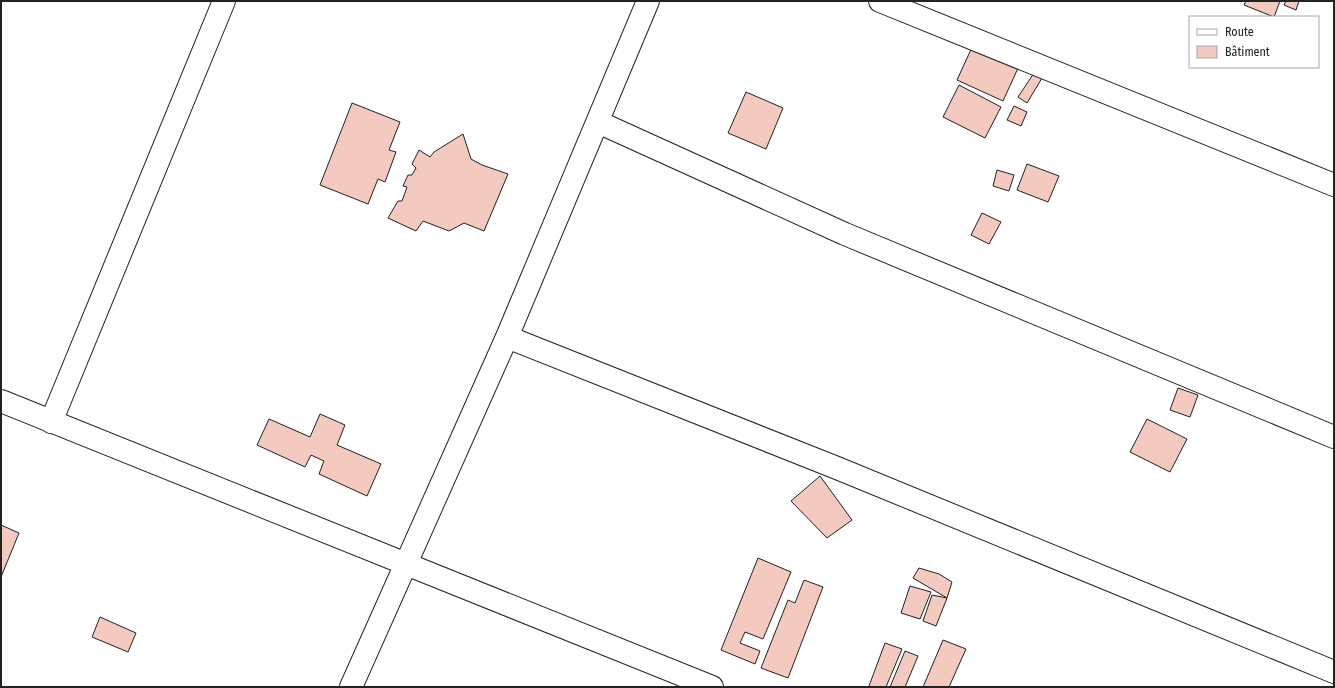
<svg xmlns="http://www.w3.org/2000/svg" width="1335" height="688" viewBox="0 0 1335 688" font-family="'Fira Sans Condensed',sans-serif">
	<rect width="100%" height="100%" fill="#fff"/>
	<!-- building -->
	<path fill="#f3c9c0" stroke="#222" d="M1246,1H1280L1274,17L1244,5Z
		M1286,1H1299L1296,10L1284,5Z
		M973,45L1019,66L1003,101L957,80Z
		M1034,73L1042,78L1027,103L1018,97Z
		M959,85L1001,107L985,138L943,117Z
		M746,92L783,108L766,149L728,133Z
		M352,103L400,122L389,150L396,152L385,182L378,179L368,204L320,185Z
		M1014,106L1027,112L1021,126L1007,120Z
		M463,134L471,159L482,165L508,174L484,231L464,223L449,231L423,221L416,231L388,218L398,201H402L407,187L403,186L408,175H412L416,168L412,164L419,150L430,157L434,152Z
		M1027,164L1059,176L1048,202L1017,190Z
		M997,170L1014,175L1009,191L993,186Z
		M982,213L1001,222L989,244L971,235Z
		M1178,388L1198,395L1190,417L1170,410Z
		M320,414L345,425L337,445L381,464L367,496L319,474L324,461L311,455L305,467L257,445L269,419L310,437Z
		M1147,419L1187,439L1170,472L1130,452Z
		M820,476L852,520L827,538L791,501Z
		M1,525L19,533L1,577Z
		M758,558L791,572L763,639L745,632L740,643L760,651L755,664L721,650Z
		M919,568L939,574L952,582L947,598L913,578Z
		M804,580L823,587L788,678L761,668L788,600L795,603Z
		M910,586L931,592L920,619L901,613Z
		M932,595L947,598L936,626L923,621Z
		M100,617L136,633L128,652L92,637Z
		M943,640L966,649L949,687H923Z
		M885,643L902,649L886,687H871L869,686Z
		M905,651L918,656L905,687H890Z"/>
	<g fill="none" stroke-linecap="round" stroke-linejoin="round">
		<!-- minor casing -->
		<g stroke="#222" stroke-width="24">
			<path id="minor" d="M880,1L1334,185
				M598,122L845,234L1334,437
				M507,337L837,468L1334,672
				M1,401L712,687
				M51,422L224,1
				M351,687L507,337L648,1"/>
		</g>
		<!-- minor -->
		<use href="#minor" stroke="#fff" stroke-width="22"/>
	</g>
	<!-- border -->
	<rect width="1335" height="688" fill="none" stroke="#222222" stroke-width="4"/>
	<!-- legend -->
	<rect x="1189" y="16" width="130" height="52" fill="#ffffff" stroke="#a7a7a7"/>
	<rect x="1197" y="29" width="20" height="6" fill="#ffffff" stroke="#a7a7a7"/>
	<text x="1225" y="36" font-size="12" fill="#222222">Route</text>
	<rect x="1197" y="46" width="20" height="12" fill="#f3c9c0" stroke="#a7a7a7"/>
	<text x="1225" y="56" font-size="12" fill="#222222">Bâtiment</text>
</svg>
